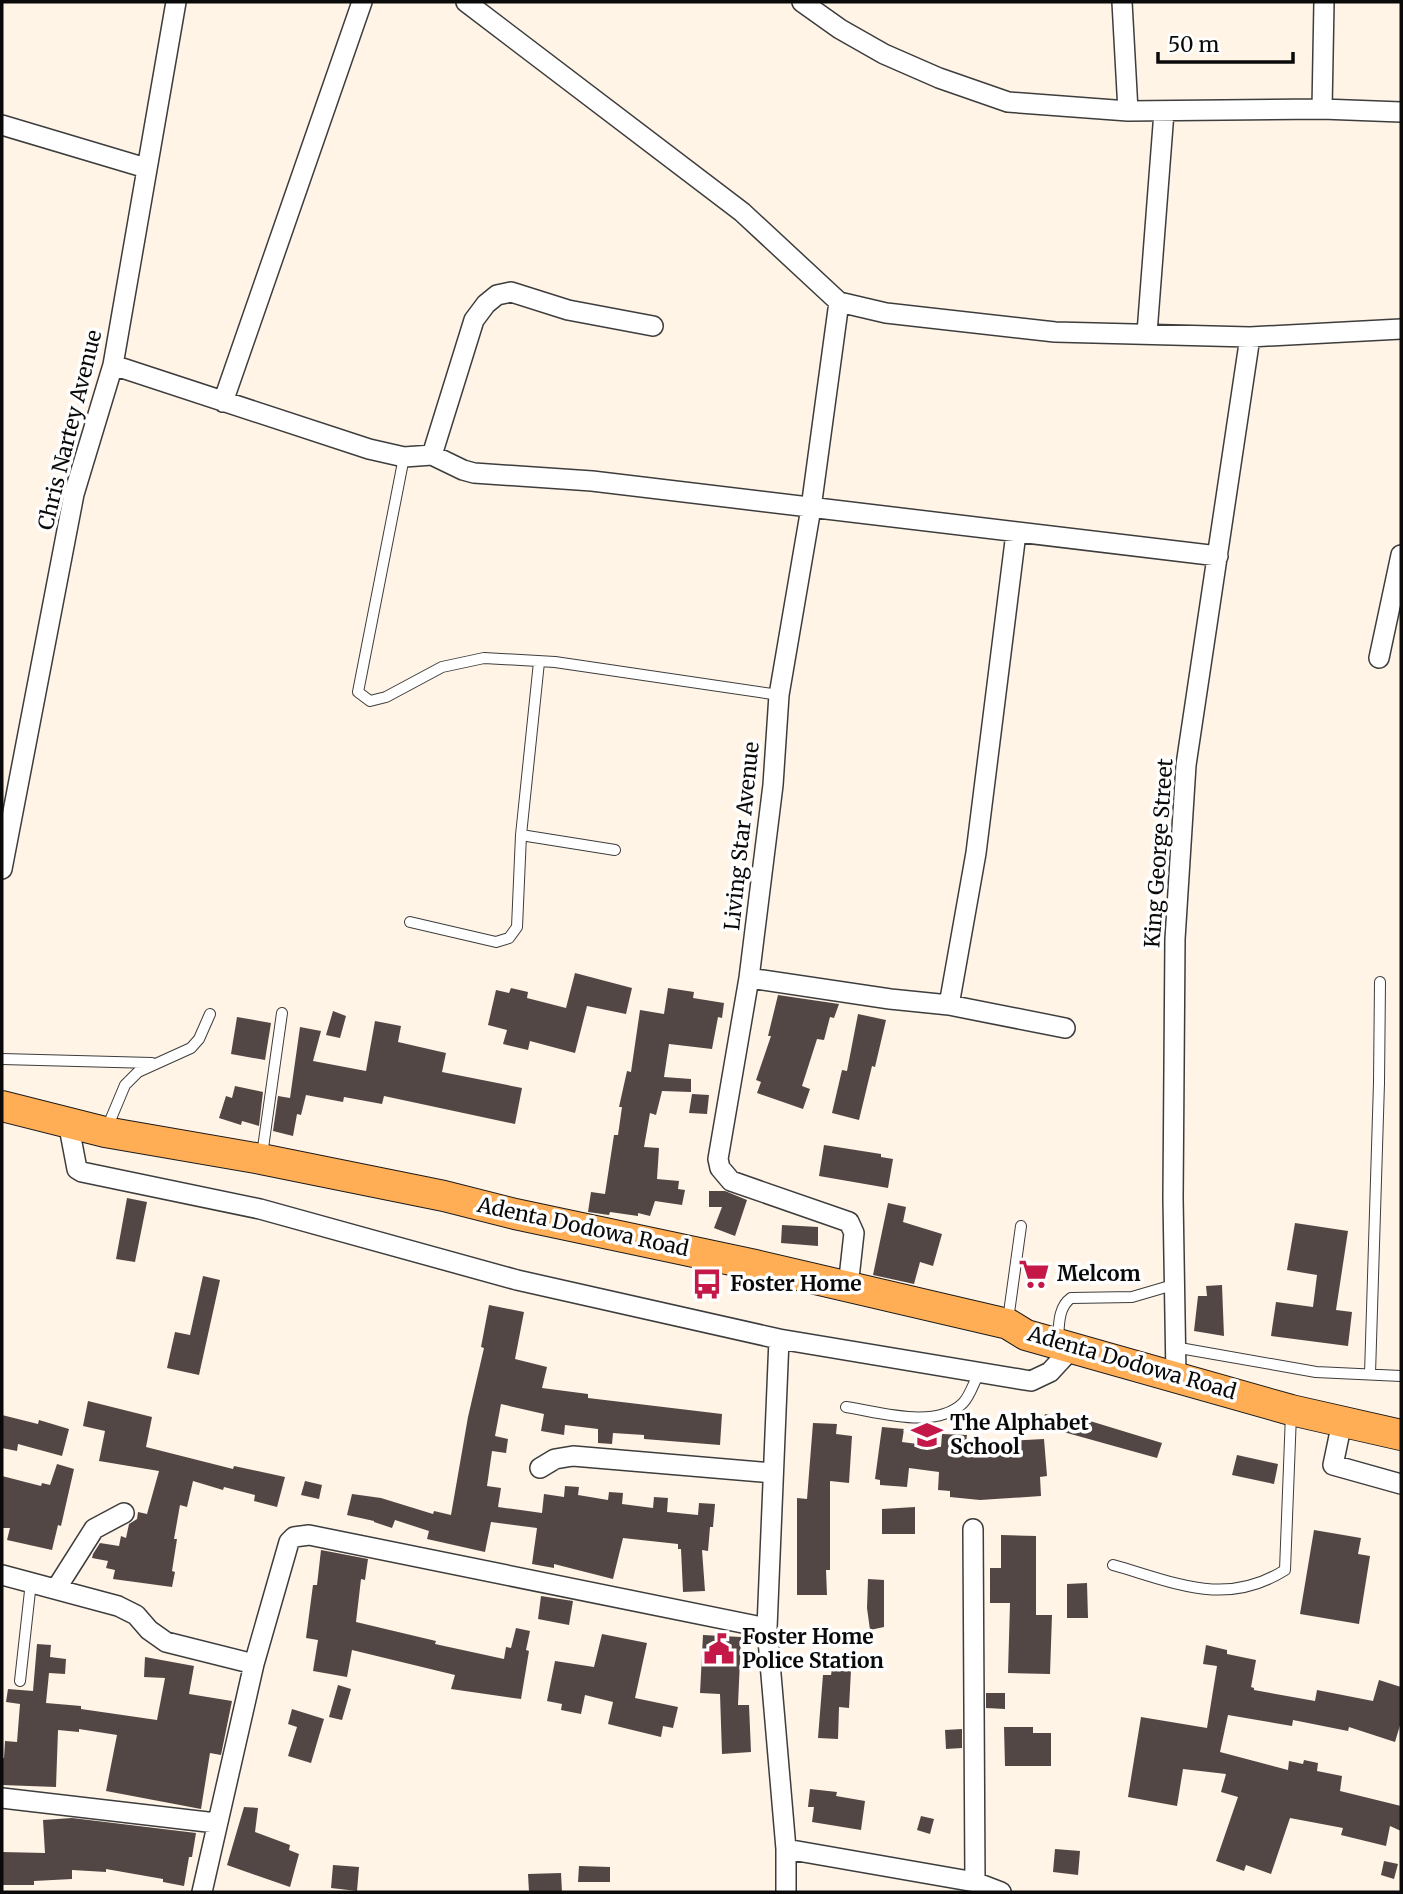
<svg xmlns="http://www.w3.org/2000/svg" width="1403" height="1894" viewBox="0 0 1403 1894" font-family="Merriweather,serif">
	<rect width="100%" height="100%" fill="#fff4e6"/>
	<!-- building -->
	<path fill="#534745" d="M575,973L632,988L626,1014L587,1006L575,1053L530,1041L528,1050L503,1044L507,1030L488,1025L496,990L509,993L511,988L528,992L527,998L566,1008Z
		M668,988L694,992L693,998L724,1003L722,1018L718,1017L712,1049L669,1044L664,1077L691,1079V1092L662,1091L656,1115L650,1113L644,1147L659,1148L657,1179L679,1181L678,1189L685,1190L682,1205L655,1201L650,1216L638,1213V1216L610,1212L609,1215L588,1212L591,1192L605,1194L614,1135H618L622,1107H619L627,1071L631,1072L640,1010L664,1014Z
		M778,995L839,1004L834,1018L830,1017L824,1040L817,1039L802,1086L810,1089L803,1109L757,1093L761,1082L756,1080L771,1036H768Z
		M333,1011L346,1016L340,1038L326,1035Z
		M858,1014L886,1020L875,1067L872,1066L859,1120L832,1113L842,1070L847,1071Z
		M237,1017L271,1023L265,1060L231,1054Z
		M375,1021L401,1026L398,1042L446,1053L442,1072L522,1088L515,1124L384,1096L382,1104L344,1097L343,1102L306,1095L301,1115L297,1114L293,1136L273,1131L278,1096L290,1098L300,1027L321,1031L313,1061L366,1071Z
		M235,1086L263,1092L259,1126L242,1121L241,1125L219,1118L226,1096L232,1098Z
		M692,1094L709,1095L707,1114L689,1113Z
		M824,1145L881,1154V1157L893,1159L888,1188L819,1176Z
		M709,1191H725L747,1200L735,1236L714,1228L722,1207H709Z
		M127,1198L147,1202L135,1262L116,1259Z
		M888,1203L906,1207L903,1222L942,1234L933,1266L920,1262L914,1284L873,1275Z
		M1295,1223L1348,1231L1336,1310L1352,1312L1348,1346L1271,1336L1276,1302L1313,1307L1317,1275L1287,1270Z
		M782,1225L818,1227V1246L781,1243Z
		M203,1276L220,1280L199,1375L167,1368L175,1332L190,1335Z
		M1222,1285L1224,1336L1194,1331L1198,1296H1207L1206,1286Z
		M489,1305L524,1312L515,1359L547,1367L542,1388L588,1394V1398L722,1414L720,1445L644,1439V1435L613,1433L612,1444L598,1443V1429L565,1425L564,1435L541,1431L544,1414L501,1404L495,1436L508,1439L506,1453L492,1451L487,1486L501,1488L498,1507L542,1513L544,1494L564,1497L565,1486L579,1487L578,1495L608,1500L609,1492L623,1493L622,1504L653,1508L654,1497L668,1498L667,1512L698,1515L699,1503L715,1504L713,1527H710L708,1551L702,1550L705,1591L683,1592L681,1549H678V1544L623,1538L613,1579L554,1564V1568L532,1564L537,1528L491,1522L485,1552L427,1539L429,1531L395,1520L392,1528L374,1522V1521L347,1515L352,1494L381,1498L433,1514L434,1511L451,1515L468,1417L484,1348L481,1347Z
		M88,1401L152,1417L146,1447L233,1469L234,1466L285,1477L277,1507L254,1501L255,1495L224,1487L223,1490L193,1481L187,1507L180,1505L174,1539H177L172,1571L175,1572L172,1587L113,1579L115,1570L106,1568L108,1561L92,1558L93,1554L100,1543L119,1546L121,1536L126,1538L129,1524L137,1519L138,1512L147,1514L159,1471L99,1461L105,1431L83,1426Z
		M1045,1414L1076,1421L1077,1417L1162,1443L1157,1458L1042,1426Z
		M2,1415L38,1424L39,1420L69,1429L62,1456L18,1444L17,1451L2,1448Z
		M813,1423L837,1424L836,1434L852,1436L849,1483L830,1481V1570H826L827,1595H797V1498L807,1499Z
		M882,1427L904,1429L902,1442L941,1447L942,1434L967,1435L965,1450L1005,1453V1441L1044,1439L1047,1476L1040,1477L1041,1496L980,1500L950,1497V1491L938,1490L939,1472L909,1468L907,1487L880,1485V1480L875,1479Z
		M1237,1455L1278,1464L1274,1484L1232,1475Z
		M57,1464L74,1469L61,1526L58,1525L52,1550L7,1540L10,1528H2V1476L41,1486L42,1483L50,1485Z
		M305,1481L322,1485L319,1499L301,1495Z
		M915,1507V1534H882V1509Z
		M1314,1530L1361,1538L1358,1554L1370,1556L1359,1624L1300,1614Z
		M1001,1535L1036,1536V1615H1052L1050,1674L1008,1673L1010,1603H990V1568H1001Z
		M321,1550L368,1559L365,1580L361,1579L356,1622L436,1641L435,1644L504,1659L506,1647L511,1648L516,1628L530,1631L526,1650L529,1651L521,1699L451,1689L455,1675L352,1650L347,1677L313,1671L318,1640L306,1638L313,1585H317Z
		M868,1579L884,1580V1627L870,1630L867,1608Z
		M1087,1583L1088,1618H1067V1584Z
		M541,1596L573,1601L569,1625L538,1619Z
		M602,1634L647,1643L635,1698L678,1707L673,1728L663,1726L661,1737L608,1724L613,1702L585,1695L581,1714L561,1710L562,1704L547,1701L555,1661L594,1667Z
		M703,1635L741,1637L738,1705H749L751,1752L722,1754L720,1694L700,1693Z
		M37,1644L51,1645L50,1657L66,1659L65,1674L49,1673L46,1703L81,1706V1709L157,1720L165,1678L144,1677L145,1657L194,1666L189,1694L232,1701L221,1755L210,1753L201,1809L106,1791L117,1735L79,1729V1732L58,1730L56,1787L2,1785V1758H4L5,1741L17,1742L20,1704L6,1702L8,1689L33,1691Z
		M1206,1645L1227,1650V1654L1256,1660L1251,1687L1254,1688V1690L1315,1701L1317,1690L1373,1701L1379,1680L1401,1687V1722L1395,1742L1349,1727L1348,1731L1293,1720L1292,1726L1228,1715L1220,1752L1288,1770L1289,1761L1303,1764L1304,1760L1318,1763L1317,1771L1342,1776L1340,1791L1401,1806V1831L1390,1826L1386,1846L1341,1835L1343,1828L1290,1818L1271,1874L1246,1865L1244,1871L1216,1861L1238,1797L1221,1792L1226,1774L1183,1769L1177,1806L1128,1797L1141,1717L1207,1728L1217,1666L1203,1664Z
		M832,1669L851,1670L849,1708L839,1707L838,1739L818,1738L823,1675H831Z
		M338,1685L351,1689L342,1720L329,1717Z
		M986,1693H1005V1709L986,1708Z
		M292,1709L324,1719L311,1763L288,1756L297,1727L288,1724Z
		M1004,1727H1033V1733H1051V1766H1005Z
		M962,1729V1748L946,1749L945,1730Z
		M810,1789L837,1792L836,1796L865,1801L861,1830L812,1822L814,1807H808Z
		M244,1807L258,1808L255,1832L290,1845L289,1850L299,1854L290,1887L227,1865Z
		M921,1816L934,1819L930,1834L917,1830Z
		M72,1818L196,1833L192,1857H189L184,1886L163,1882V1879L106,1869V1872L72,1870V1879L34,1881V1885H2V1852L45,1853L43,1820Z
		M1055,1849L1080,1851L1078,1875L1053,1872Z
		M1384,1861L1398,1864L1394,1879L1381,1875Z
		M333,1865L359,1867L357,1891L331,1888Z
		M579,1866L610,1867V1882H578Z
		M561,1873L562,1892H529L528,1874Z"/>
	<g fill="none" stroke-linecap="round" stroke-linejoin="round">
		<!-- lane casing -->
		<g stroke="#3d3d3d" stroke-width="12">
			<path id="lane" d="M404,457L358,692L370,701L386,697L442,667L484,658L555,662L779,695
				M521,835L615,850
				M410,922L496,942L509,938L517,927L521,835L539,662
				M2,1059L152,1063
				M107,1128L125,1085L138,1072L191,1048L199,1039L210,1014
				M262,1155L282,1013
				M1008,1320L1021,1226
				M1058,1340C1059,1326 1058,1307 1071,1298L1132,1297L1173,1285
				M1174,1347L1316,1372L1401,1376
				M1370,1374L1379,1083L1380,982
				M846,1407C879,1412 936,1430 963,1403C970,1396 974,1382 979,1373
				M1113,1565C1174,1582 1225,1608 1285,1570L1291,1414
				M20,1681L31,1582"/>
		</g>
		<!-- street casing -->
		<g stroke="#3d3d3d" stroke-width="22">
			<path id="street" d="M466,2L742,212L839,302L886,313L1055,332L1250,337L1401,329
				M802,2L840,29L884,54L939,78L1008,102L1128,111L1322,109L1401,112
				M1122,2L1128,111
				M1322,109L1324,2
				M2,125L146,168
				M839,302L811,508L779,695L773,785L749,978L718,1159L720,1168L731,1181L849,1222L854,1233L848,1287
				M1147,333L1164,112
				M113,365L369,449L404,457L432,455L463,470L474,473L592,481L1218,556
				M223,402L362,2
				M432,455L474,320L486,304L497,295L511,292L568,310L653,326
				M1379,658L1401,555
				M2,869L74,494L113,365L176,2
				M749,978L890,999L949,1005L1065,1028
				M949,1005L976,853L1016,533
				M68,1122L77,1169L82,1172L260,1209L517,1280L779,1339L767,1628L786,1849V1892
				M779,1339L1031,1381L1050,1372L1073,1347
				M1176,1376L1173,1198L1175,939L1186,765L1250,337
				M1342,1422L1333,1465L1401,1484
				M540,1468L555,1459L573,1456L772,1473
				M973,1529L975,1882
				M2,1575L118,1606L136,1615L149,1630L166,1642L254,1664
				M56,1589L94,1529L124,1513
				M2,1798L216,1823
				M786,1849L975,1882L1001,1892
				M202,1892L254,1664L289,1542L294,1537L309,1535L767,1628"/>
		</g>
		<!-- primary casing -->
		<g stroke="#1b1b1b" stroke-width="32">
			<path id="primary" d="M2,1106L105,1132L261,1159L444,1196L515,1214L755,1265L1008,1324L1026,1335L1291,1410L1401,1435"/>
		</g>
		<!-- lane -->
		<use href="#lane" stroke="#fff" stroke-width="10"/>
		<!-- street -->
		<use href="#street" stroke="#fff" stroke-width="19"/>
		<!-- primary -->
		<use href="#primary" stroke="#ffae56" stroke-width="30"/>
	</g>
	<!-- icons -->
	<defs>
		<g id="supermarket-bare" transform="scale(2.415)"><path d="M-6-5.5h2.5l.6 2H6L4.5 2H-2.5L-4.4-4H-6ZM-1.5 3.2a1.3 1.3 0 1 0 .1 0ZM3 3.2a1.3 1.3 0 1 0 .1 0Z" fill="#c31848" stroke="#fff" stroke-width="2.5" paint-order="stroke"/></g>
		<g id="bus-bare" transform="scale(2.415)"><path d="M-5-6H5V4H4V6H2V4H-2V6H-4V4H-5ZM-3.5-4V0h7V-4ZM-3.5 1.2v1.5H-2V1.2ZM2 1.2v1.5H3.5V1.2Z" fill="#c31848" stroke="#fff" stroke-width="2.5" paint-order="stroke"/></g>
		<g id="school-bare" transform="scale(2.415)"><path d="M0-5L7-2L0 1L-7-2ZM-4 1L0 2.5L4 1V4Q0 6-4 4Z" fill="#c31848" stroke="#fff" stroke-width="2.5" paint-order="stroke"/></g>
		<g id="civic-bare" transform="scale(2.415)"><path d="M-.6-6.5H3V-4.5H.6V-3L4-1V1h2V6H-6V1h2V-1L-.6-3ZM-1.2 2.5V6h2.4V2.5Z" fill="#c31848" stroke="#fff" stroke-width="2.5" paint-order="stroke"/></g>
	</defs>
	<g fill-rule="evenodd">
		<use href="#supermarket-bare" x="1034" y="1274"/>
		<use href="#bus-bare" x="707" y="1284"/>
		<use href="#school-bare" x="927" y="1435"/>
		<use href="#civic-bare" x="719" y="1649"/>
	</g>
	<g text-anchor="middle" stroke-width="7" stroke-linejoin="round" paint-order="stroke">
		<!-- street labels -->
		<g font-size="21" fill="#0a0a0a" stroke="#fff">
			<text transform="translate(70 430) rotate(-76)" y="7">Chris Nartey Avenue</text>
			<text transform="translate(742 836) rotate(-84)" y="7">Living Star Avenue</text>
			<text transform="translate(1159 853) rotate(-86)" y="7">King George Street</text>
			<text transform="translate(583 1227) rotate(12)" y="7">Adenta Dodowa Road</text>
			<text transform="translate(1132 1363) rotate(16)" y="7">Adenta Dodowa Road</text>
		</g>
		<!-- poi labels -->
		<g font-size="21" font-weight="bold" fill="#0a0a0a" stroke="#fff" text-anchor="start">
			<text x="1057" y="1281">Melcom</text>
			<text x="730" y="1291">Foster Home</text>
			<text x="950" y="1430">The Alphabet<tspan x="950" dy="24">School</tspan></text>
			<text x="742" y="1644">Foster Home<tspan x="742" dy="24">Police Station</tspan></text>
		</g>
	</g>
	<!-- border -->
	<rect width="1403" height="1894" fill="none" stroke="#0a0a0a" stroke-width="7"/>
	<!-- scale -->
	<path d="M1158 52v10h135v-10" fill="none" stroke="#0a0a0a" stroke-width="3.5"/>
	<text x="1168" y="52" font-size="21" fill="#0a0a0a" stroke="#ffffff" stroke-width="5" paint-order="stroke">50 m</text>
</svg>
